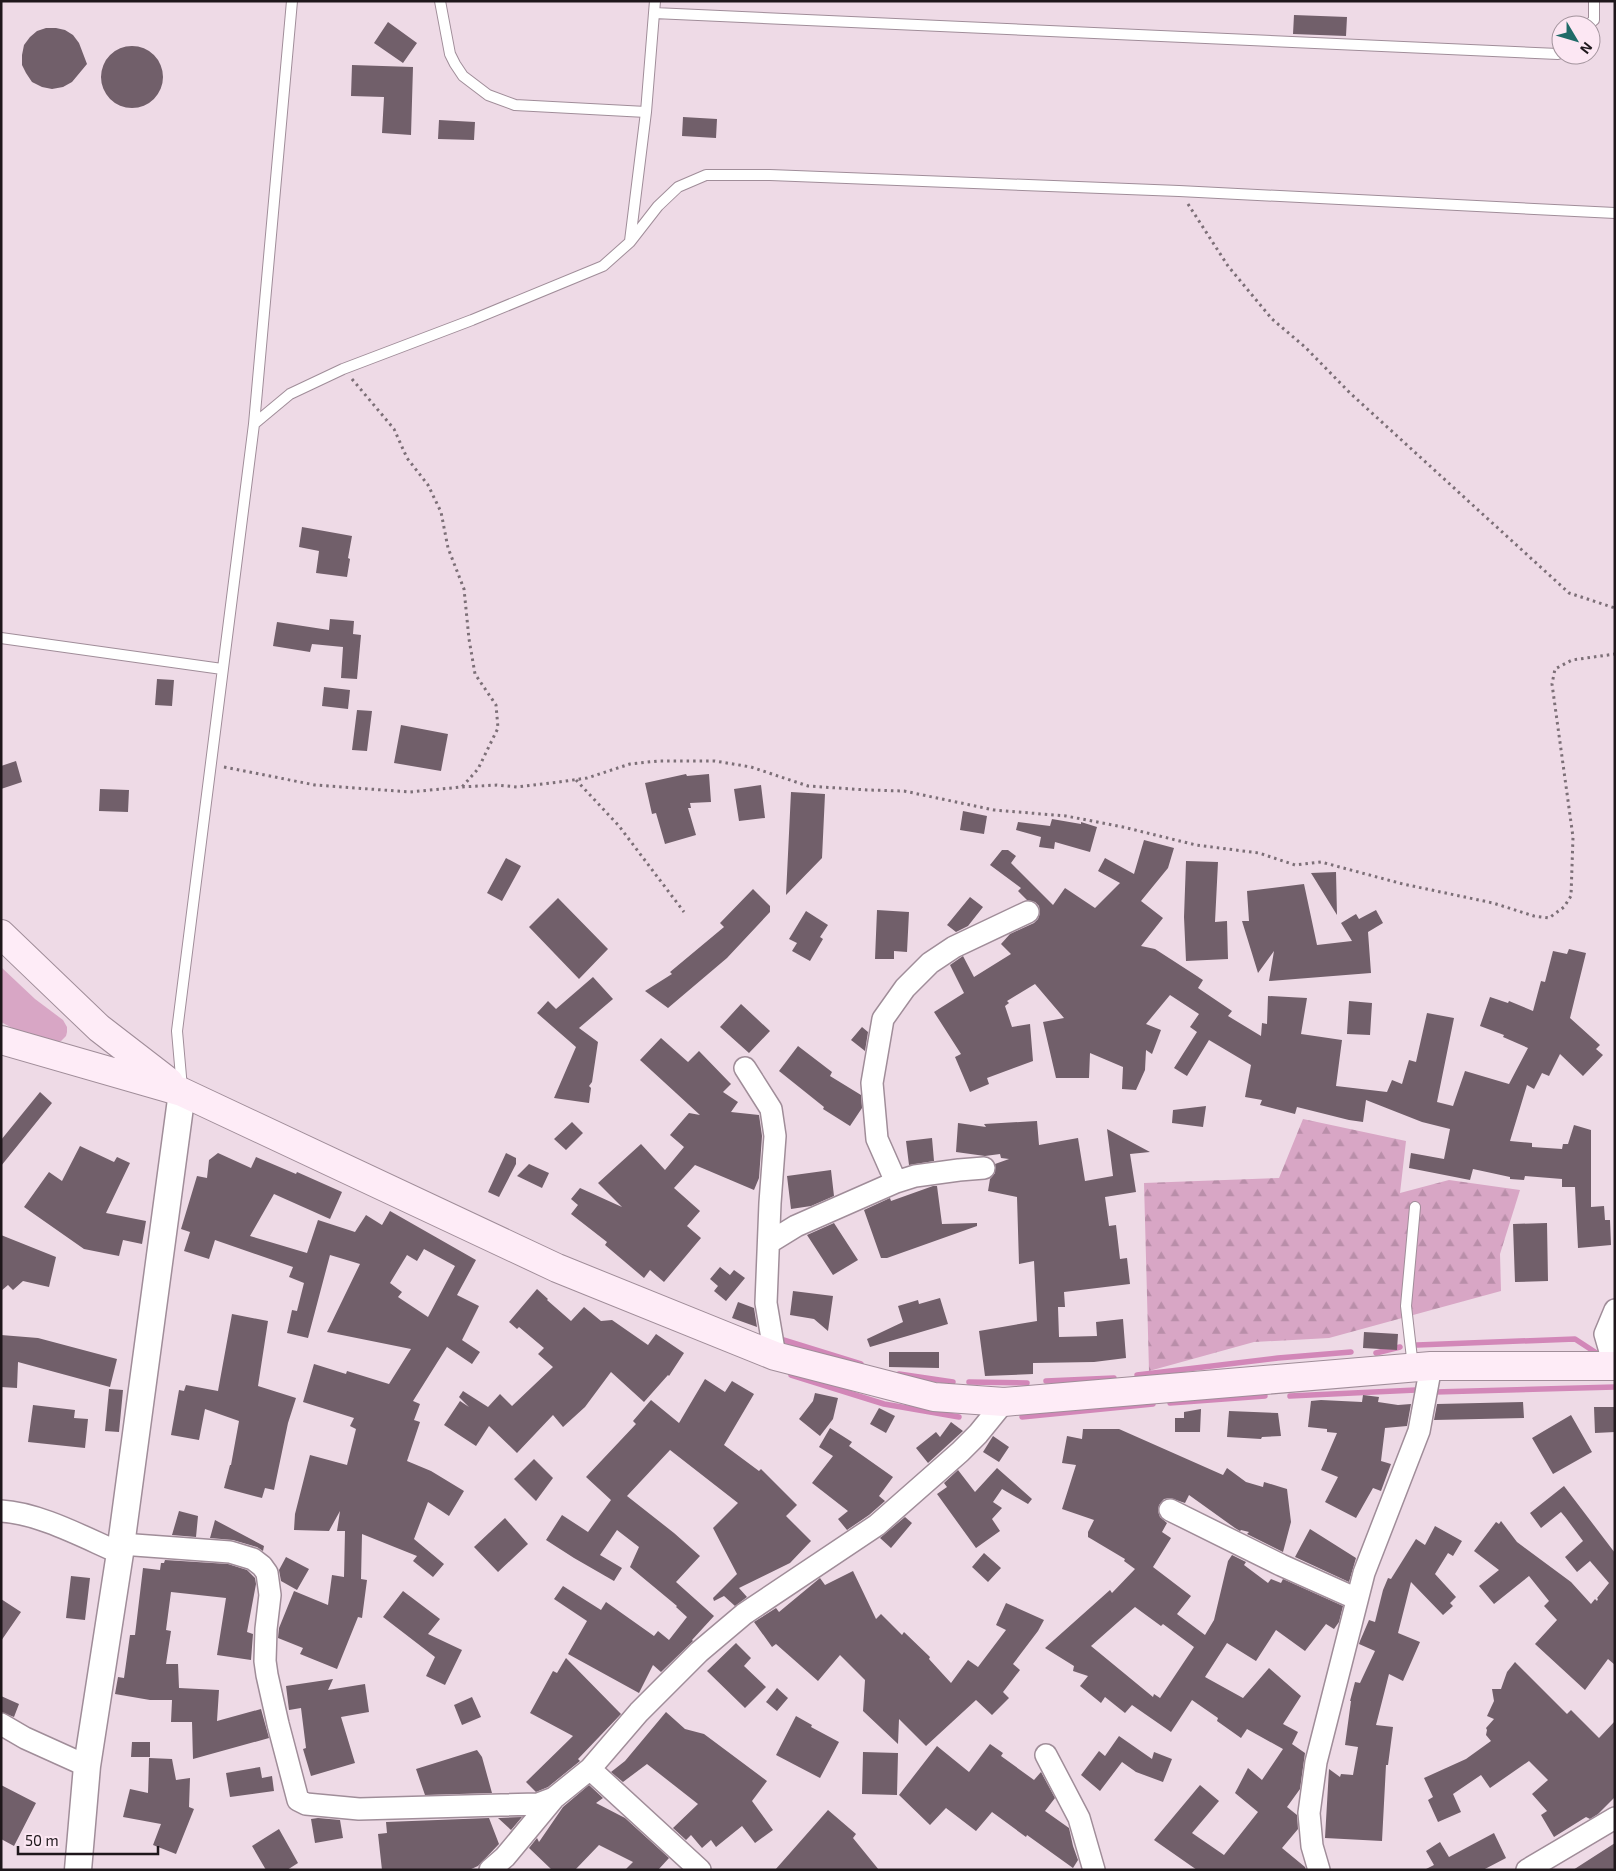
<svg xmlns="http://www.w3.org/2000/svg" width="1616" height="1871" viewBox="0 0 1616 1871" font-family="'Exo 2',sans-serif">
	<defs>
		<pattern id="forest-firs" width="22" height="20" patternUnits="userSpaceOnUse" patternTransform="scale(1.25)"><rect width="22" height="20" fill="#d8a6c5"/><path d="M5 1l3.5 6h-7zM16 11l3.5 6h-7z" fill="#b98ea9"/></pattern>
	</defs>
	<rect width="100%" height="100%" fill="#eedae6"/>
	<!-- grass -->
	<path fill="#d8a6c5" d="M1,967L35,999L63,1020L67,1027V1032L66,1036L61,1041L53,1043L16,1030L1,1022Z"/>
	<!-- forest -->
	<path fill="url(#forest-firs)" d="M1303,1119L1406,1141L1400,1193L1449,1180L1520,1190L1500,1254L1501,1291L1329,1338L1254,1342L1149,1371L1144,1183L1279,1178Z"/>
	<g fill="none" stroke-linecap="round" stroke-linejoin="round">
		<!-- stream -->
		<path stroke="#d287b8" stroke-width="5.5" d="M777,1338L861,1364
			M1417,1345L1575,1339L1598,1354
			M1376,1353L1400,1347
			M899,1374L953,1382
			M791,1375L884,1404L959,1417
			M1137,1375L1278,1358L1351,1352
			M1046,1381L1114,1378
			M969,1382L1027,1383
			M1435,1392L1615,1387
			M1290,1396L1416,1390
			M1170,1403L1265,1396
			M1022,1417L1153,1404"/>
	</g>
	<!-- building -->
	<path fill="#715f6a" fill-rule="evenodd" d="M1294,15L1347,17L1346,36L1293,34Z
		M388,22L417,43L403,63L374,43Z
		M46,28H56L65,30L73,35L79,43L87,64L72,82L63,87L52,89L42,87L32,82L26,73L22,65V55L24,45L30,37L37,31Z
		M101 77a31 31 0 1 1 62 0a31 31 0 1 1-62 0Z
		M352,65L413,67L411,135L382,133L384,97L351,96Z
		M683,117L717,119L716,138L682,136Z
		M439,120L475,122L474,140L438,139Z
		M302,527L352,536L348,558L350,559L347,577L316,573L319,551L299,547Z
		M330,619L354,621L353,634L361,635L357,679L341,678L343,647L312,644L310,652L273,646L277,622L329,630Z
		M157,679L174,680L172,706L155,705Z
		M324,687L350,690L348,709L322,706Z
		M357,710L372,711L367,751L352,750Z
		M401,725L448,734L441,771L394,763Z
		M16,761L22,782L1,789V766Z
		M686,774L687,776L709,774L711,802L690,803L691,808H688L696,835L665,844L656,813L652,814L645,783Z
		M761,785L765,818L739,821L734,789Z
		M100,789L129,790L128,812L99,811Z
		M791,792L825,794L822,858L786,895Z
		M963,811L987,816L984,834L960,830Z
		M1052,819L1081,824V822L1097,827L1090,852L1055,842L1054,849L1039,847L1041,837L1016,830L1018,822L1050,826Z
		M1144,840L1174,848L1168,868L1141,901L1163,918L1141,946L1155,949L1203,980L1198,988L1232,1011L1228,1016L1261,1036L1262,1023L1267,1024L1268,996L1307,998L1301,1034L1342,1040L1336,1086L1387,1092L1392,1080L1402,1084L1409,1060L1416,1062L1427,1013L1454,1018L1437,1102L1453,1106L1465,1071L1509,1084L1528,1048L1503,1037L1504,1035L1480,1026L1490,997L1508,1003L1509,1001L1533,1011L1541,981L1545,982L1553,951L1567,954L1569,949L1586,953L1570,1018L1600,1045L1596,1049L1603,1055L1583,1076L1560,1054L1549,1076L1542,1073L1534,1089L1527,1085L1510,1141L1532,1143V1147L1562,1149L1563,1144H1568L1574,1125L1591,1130V1207L1604,1206L1605,1220H1610L1611,1245L1578,1248L1575,1187H1562V1179L1525,1176L1524,1180L1510,1179V1177L1473,1169L1470,1180L1409,1168L1411,1153L1444,1159L1450,1129L1422,1122L1366,1100L1363,1122L1349,1120L1297,1107L1295,1114L1260,1105L1262,1100L1245,1097L1251,1065L1209,1040L1187,1076L1174,1068L1197,1032L1190,1027L1199,1014L1170,995L1146,1024L1161,1030L1152,1054L1146,1050L1145,1070L1136,1090L1122,1089L1123,1067L1090,1053L1089,1078H1056L1043,1022L1064,1018L1035,984L1007,1001L1009,1003L1005,1006L1012,1027L1030,1024L1033,1061L987,1078L989,1084L970,1092L955,1057L961,1054L934,1012L964,993L950,965L963,956L974,977L1011,954L1001,944L1010,934L1034,923L1038,919L1040,913L1039,906L1035,902L1027,900L1018,891L1021,888L990,865L1002,850H1008L1016,856L1011,863L1053,905L1065,888L1095,908L1120,883L1098,871L1105,858L1134,874Z
		M506,858L521,866L502,901L487,893Z
		M1186,861L1218,862L1215,922L1227,921L1228,959L1186,961L1184,917Z
		M1336,872L1337,915L1311,873Z
		M1304,884L1317,945L1352,941L1341,923L1356,914L1359,919L1376,910L1383,923L1368,932L1371,973L1269,981L1274,951L1258,973L1242,921H1249L1247,891Z
		M753,889L770,906V912L727,958L668,1008L645,991L672,974L670,972L724,927L720,923Z
		M970,897L983,907L968,926L956,932L947,925Z
		M558,898L608,949L579,979L529,927Z
		M877,910L909,912L907,952L894,951V959H875Z
		M806,911L828,925L820,937L823,939L810,961L792,951L797,943L789,939Z
		M593,977L613,999L579,1028L598,1042L592,1082L589,1086L591,1088L589,1103L554,1098L576,1047L537,1013L548,1001L556,1009Z
		M1349,1001L1372,1003L1370,1035L1347,1034Z
		M741,1004L770,1031L749,1053L720,1027Z
		M862,1027L868,1032L865,1051L851,1040Z
		M661,1038L688,1062L699,1051L731,1084L723,1092L738,1102L731,1112L759,1115L762,1136L759,1178L754,1190L695,1165L674,1188L700,1211L687,1226L701,1238L664,1282L650,1270L644,1278L605,1245L607,1242L571,1214L578,1205L571,1199L580,1188L622,1207L598,1183L641,1144L665,1170L684,1147L670,1135L689,1113L700,1115L640,1060Z
		M798,1046L832,1072L830,1076L861,1095L862,1108L850,1126L823,1109L824,1107L779,1071Z
		M40,1092L52,1103L1,1166V1140Z
		M1206,1106L1203,1127L1172,1123L1173,1110Z
		M1037,1121L1039,1145L1078,1138L1085,1181L1113,1176L1107,1129L1150,1152L1130,1154L1136,1192L1105,1197L1109,1226L1116,1225L1120,1259L1127,1258L1130,1284L1064,1292L1065,1307H1058L1059,1337L1097,1336L1096,1322L1123,1319L1126,1358L1094,1362L1033,1363V1374L985,1376L979,1331L1037,1321L1034,1261L1019,1264L1017,1197L988,1191L990,1179L995,1173V1164L1009,1159L1001,1158L1000,1154L985,1156L956,1152L958,1123L986,1127L984,1124Z
		M572,1122L583,1133L566,1150L554,1139Z
		M932,1138L934,1161L909,1165L906,1141Z
		M80,1146L114,1162L117,1157L130,1163L106,1213L146,1221L142,1244L123,1240L119,1256L84,1249L24,1207L49,1172L62,1181Z
		M218,1153L251,1168L256,1157L296,1174L297,1172L342,1192L330,1219L274,1194L250,1236L307,1253L318,1220L355,1232L366,1215L382,1225L390,1211L476,1260L457,1295L479,1306L462,1340L480,1352L472,1364L447,1347L413,1401L420,1404L414,1420L420,1422L407,1461L431,1471L464,1491L449,1516L428,1502L414,1539L444,1564L433,1577L413,1561L417,1556L362,1534L361,1579L367,1580L362,1618L358,1617L337,1669L300,1654L303,1648L278,1638L279,1628L294,1591L328,1605L332,1575L344,1577L345,1531H337L340,1511L329,1531L294,1530L295,1514L310,1455L347,1465L356,1429L350,1426L354,1418L303,1402L314,1364L346,1374L347,1371L389,1384L411,1349L327,1332L360,1264L330,1255L308,1338L287,1333L292,1310L297,1311L304,1283L289,1277L293,1267L215,1240L209,1259L184,1251L190,1232L181,1229L197,1176L207,1178L209,1160ZM424,1249L455,1266L428,1317L398,1297L402,1292L390,1283L407,1255L417,1261Z
		M506,1153L516,1158V1164L499,1197L488,1192Z
		M529,1164L549,1173L542,1188L517,1176Z
		M831,1170L834,1196L811,1206L791,1209L787,1176Z
		M933,1186H937L942,1224L977,1223V1226L887,1258H881L864,1210L890,1198L891,1201Z
		M834,1223L858,1260L833,1275L807,1235Z
		M1547,1223L1548,1281L1515,1282L1513,1224Z
		M1,1235L56,1257L49,1287L23,1281L13,1290L8,1285L1,1291Z
		M720,1267L730,1275L734,1270L745,1278L726,1301L714,1291L718,1286L710,1279Z
		M537,1289L548,1299L547,1300L571,1321L584,1307L601,1321L612,1320L648,1345L656,1334L684,1353L669,1376L668,1375L644,1402L611,1372L585,1407L563,1427L553,1415L517,1453L489,1426L476,1446L444,1425L460,1401L469,1407L459,1397L463,1391L488,1407L500,1394L512,1406L553,1367L538,1354L544,1348L519,1327L517,1329L509,1322Z
		M793,1291L833,1296L828,1331L814,1319L790,1315Z
		M940,1298L948,1324L870,1347L867,1339L903,1322L898,1306L918,1300L919,1304Z
		M738,1302L754,1308L757,1327L732,1318Z
		M232,1314L268,1321L258,1386L296,1398L288,1423L274,1490L265,1488L262,1498L224,1488L230,1465H231L239,1421L205,1409L199,1440L171,1435L179,1390L184,1391L186,1385L218,1391Z
		M1364,1332L1398,1334L1397,1350L1363,1348Z
		M1,1335L38,1338L117,1359L110,1387L18,1362L17,1388L1,1387Z
		M889,1352H939V1368L889,1367Z
		M705,1379L725,1392L732,1381L754,1394L724,1445L759,1471L761,1469L797,1505L786,1516L811,1541L790,1563L739,1588L747,1597L735,1606L724,1596L714,1601L713,1598L737,1574L713,1528L738,1503L670,1450L627,1496L674,1533L700,1556L676,1582L714,1616L692,1640L693,1641L661,1672L653,1665L639,1693L568,1654L587,1621L554,1599L563,1586L601,1610L606,1602L654,1636L658,1631L669,1640L687,1617L676,1607L677,1606L630,1567L639,1547L617,1530L600,1555L622,1568L614,1581L574,1558L546,1540L562,1515L588,1532L611,1500L586,1477L636,1424L633,1421L651,1400L679,1423Z
		M109,1389L123,1390L119,1432L105,1431Z
		M815,1393L838,1398L833,1419L820,1436L799,1419L813,1401Z
		M1363,1395L1379,1397L1378,1402L1398,1405L1411,1404L1407,1426L1385,1428L1381,1461L1391,1464L1381,1491L1373,1488L1356,1518L1325,1502L1338,1477L1321,1470L1337,1433L1327,1432V1429L1308,1427L1311,1401L1321,1400L1362,1402Z
		M1523,1402L1524,1418L1434,1420L1437,1404Z
		M33,1405L75,1410L74,1418L88,1419L85,1448L28,1442Z
		M1594,1407H1615V1432L1595,1433Z
		M879,1408L895,1416L886,1433L870,1424Z
		M1201,1409L1200,1432H1175V1418H1184V1412Z
		M1229,1411L1278,1413L1281,1436L1262,1437L1261,1439L1227,1437Z
		M1571,1415L1592,1452L1553,1474L1532,1438Z
		M951,1422L963,1431L928,1463L916,1448L936,1432L940,1437Z
		M830,1428L852,1442L849,1446L893,1477L879,1496L885,1501L869,1515L847,1530L838,1519L848,1511L812,1483L833,1456L819,1447Z
		M1083,1429H1119L1223,1475L1227,1468L1246,1482L1263,1487L1264,1482L1287,1489L1291,1522L1283,1552L1247,1534L1249,1532L1241,1530L1240,1531L1235,1528L1189,1495L1185,1503L1170,1498L1164,1499L1159,1505L1158,1511L1160,1517L1167,1523L1162,1532L1171,1538L1153,1567L1191,1596L1177,1614L1205,1635L1214,1620L1228,1561L1232,1555L1246,1562L1244,1565L1268,1583L1271,1579L1281,1583L1283,1579L1343,1606L1339,1622L1334,1629L1326,1624L1305,1651L1276,1630L1256,1661L1227,1643L1205,1677L1243,1698L1269,1668L1301,1696L1283,1724L1298,1732L1292,1744L1305,1753L1300,1789L1287,1807L1297,1815L1298,1829L1282,1848L1305,1867L1306,1870H1197L1154,1840L1200,1785L1219,1801L1192,1833L1224,1855L1258,1812L1235,1793L1248,1768L1262,1780L1283,1749L1247,1729L1241,1738L1217,1721L1218,1718L1192,1700L1171,1732L1132,1705L1125,1713L1105,1697L1101,1703L1080,1686L1088,1676L1073,1671L1074,1666L1045,1648L1110,1590L1112,1593L1135,1569L1124,1561L1125,1559L1088,1537V1532L1094,1520L1062,1509L1076,1465L1062,1463L1067,1436L1082,1439ZM1135,1607L1161,1626L1163,1624L1194,1647L1160,1698L1154,1694L1153,1697L1091,1646Z
		M993,1436L1009,1447L999,1462L983,1452Z
		M534,1459L553,1478L536,1501L514,1479Z
		M997,1468L1032,1499L1028,1504L1002,1489L993,1502L1002,1508L992,1519L1000,1531L976,1548L937,1494L947,1487L944,1483L958,1470L975,1492Z
		M1564,1486L1615,1553V1665L1608,1659L1585,1690L1535,1644L1557,1620L1544,1606L1549,1601L1529,1576L1494,1604L1479,1586L1499,1570L1474,1551L1496,1522L1499,1524L1501,1521L1517,1542L1571,1582L1591,1604L1595,1599L1597,1601L1598,1599L1597,1598L1609,1583L1590,1561L1577,1572L1565,1557L1583,1541L1566,1518L1561,1512L1541,1528L1530,1513Z
		M179,1511L198,1516L196,1537L172,1535Z
		M905,1517L912,1523L891,1548L880,1538Z
		M505,1518L528,1544L498,1572L474,1547Z
		M215,1520L264,1546L263,1551L257,1547L233,1540L210,1538Z
		M1435,1526L1462,1541L1453,1556L1448,1553L1435,1574L1456,1597L1450,1603L1453,1606L1443,1615L1411,1582L1398,1633L1420,1642L1403,1681L1389,1674L1376,1725L1393,1727L1388,1765H1386L1382,1841L1325,1838L1329,1769L1340,1777L1341,1774L1353,1775L1358,1747L1345,1745L1351,1701H1350L1355,1682L1360,1683L1375,1651L1359,1644L1360,1641L1369,1620L1375,1622L1383,1590L1388,1578L1391,1579L1416,1539L1425,1545Z
		M1310,1529L1356,1558L1349,1582L1295,1557Z
		M984,1553L1001,1568L988,1582L972,1567Z
		M286,1557L309,1569L297,1590L281,1581L279,1570Z
		M165,1560L228,1564L247,1570L255,1578L256,1584L247,1632L253,1634L251,1660L217,1655L226,1598L171,1592L166,1630L171,1631L166,1664H178L179,1688L219,1690L217,1721L261,1709L269,1738L193,1759L192,1722H171L172,1700H150L115,1694L118,1677L124,1678L130,1635H135L143,1568L160,1570L161,1563H164Z
		M853,1571L876,1619L881,1614L902,1635L904,1632L930,1657L929,1659L951,1683L968,1660L978,1667L1006,1630L996,1625L1006,1603L1044,1620L1038,1631L1013,1664L1020,1670L1003,1692L1009,1698L992,1715L976,1700L926,1746L899,1719L898,1744L863,1711L865,1680L840,1655L818,1681L776,1644L772,1647L754,1622L776,1608L779,1612L820,1578L825,1585Z
		M71,1576L90,1578L85,1620L66,1618Z
		M403,1591L440,1619L428,1634L462,1650L445,1685L426,1676L435,1657L383,1617Z
		M1,1599L21,1612L1,1641Z
		M736,1643L751,1658L744,1666L766,1687L745,1708L707,1671Z
		M566,1658L621,1714L578,1759L580,1761L548,1787L536,1792L526,1782L573,1736L530,1713L553,1671L557,1673Z
		M1515,1662L1567,1714L1571,1710L1599,1738L1615,1721V1797L1598,1814L1590,1819L1586,1817L1554,1837L1541,1815L1547,1811L1532,1794L1548,1780L1529,1761L1490,1788L1481,1775L1453,1794L1461,1812L1438,1822L1428,1800L1433,1797L1424,1778L1466,1759L1491,1741L1486,1735L1487,1730L1486,1728L1494,1719L1487,1716L1494,1701L1492,1689H1501L1507,1672Z
		M333,1679L328,1690L365,1684L369,1712L341,1717L355,1763L311,1776L303,1749L306,1748L301,1708L289,1710L286,1686Z
		M777,1688L788,1698L777,1711L766,1702Z
		M1,1696L19,1704L14,1717L1,1712Z
		M472,1697L481,1717L462,1725L454,1705Z
		M666,1712L685,1729L704,1734L767,1781L752,1801L773,1830L755,1843L742,1826L716,1847L711,1840L702,1848L691,1835L686,1840L673,1828L698,1804L647,1764L623,1782L611,1772L625,1761Z
		M796,1716L812,1725L811,1727L839,1742L820,1778L776,1755Z
		M1119,1736L1152,1759L1154,1752L1172,1759L1163,1782L1136,1772L1122,1762L1100,1791L1081,1775L1099,1751L1105,1756Z
		M132,1742H150V1757H131Z
		M990,1744L1003,1753L1001,1756L1034,1780L1041,1772L1055,1798L1045,1811L1069,1828L1073,1846L1078,1860L1073,1868L1027,1835L1026,1837L992,1812L976,1831L946,1808L930,1825L899,1795L937,1746L969,1772Z
		M477,1750L482,1757L492,1793L425,1795L416,1769Z
		M863,1752L898,1753L897,1795L862,1794Z
		M149,1758L172,1759L176,1780L190,1778L189,1807L194,1809L176,1854L153,1845L161,1824L123,1817L130,1789L148,1793Z
		M260,1767L262,1778L272,1776L274,1791L230,1797L226,1773Z
		M1,1785L36,1803L14,1846L1,1839Z
		M589,1785L603,1798L596,1803L625,1818L669,1858L658,1870H625L633,1862L599,1845L575,1870H552L529,1848L537,1838L539,1842L563,1807Z
		M828,1810L856,1834L853,1838L879,1870H775Z
		M522,1817L511,1830L498,1818H499Z
		M318,1818L340,1820L343,1838L315,1843L311,1819Z
		M489,1818L499,1844L478,1866L469,1870H382L378,1834L387,1833L386,1822Z
		M279,1829L298,1863L287,1870H266L252,1846Z
		M1494,1833L1506,1858L1483,1870H1424L1434,1865L1426,1851L1440,1842L1449,1857Z
		M1615,1843V1870H1573Z"/>
	<g fill="none" stroke-linecap="round" stroke-linejoin="round">
		<!-- service casing -->
		<g stroke="#a08d99" stroke-width="12">
			<path id="service" d="M440,1L450,54L455,64L463,76L488,95L515,105L646,112
				M655,1L654,13L1558,54L1561,51
				M1588,25L1594,20V1
				M630,241L646,112L654,13
				M254,424L290,394L343,369L472,320L603,266L630,242L658,206L678,187L706,175H770L1179,191L1615,213
				M1,638L222,669
				M182,1088L177,1031L254,424L292,1
				M1413,1367L1406,1306L1415,1207"/>
		</g>
		<!-- minor casing -->
		<g stroke="#a08d99" stroke-width="24">
			<path id="minor" d="M745,1068L771,1109L775,1136L770,1203L766,1303L775,1356
				M896,1182L877,1139L872,1083L883,1019L905,988L930,963L954,947L1028,912
				M770,1242L796,1226L896,1182L915,1176L959,1170L984,1168
				M1614,1365L1605,1334L1615,1310
				M1170,1510L1281,1565L1357,1599
				M1,1511C39,1513 85,1538 120,1553
				M121,1544L230,1552L253,1559L262,1566L267,1573L270,1595L266,1629L265,1661L267,1675L278,1724L298,1800L306,1804L359,1809L538,1804L554,1798L590,1769L639,1712L699,1652L744,1614L877,1525L960,1452L978,1434L1004,1402
				M1,1724L25,1738L87,1766
				M1046,1755L1079,1818L1094,1870
				M590,1769L700,1870
				M490,1870L505,1857L554,1798
				M1319,1870L1312,1846L1309,1813L1316,1762L1364,1573L1419,1431L1431,1366
				M1527,1870L1615,1818"/>
		</g>
		<!-- tertiary casing -->
		<g stroke="#a08d99" stroke-width="29">
			<path id="tertiary" d="M78,1870L87,1766L120,1553L182,1092"/>
		</g>
		<!-- secondary casing -->
		<g stroke="#a08d99" stroke-width="30">
			<path id="secondary" d="M1,934L99,1028L169,1082
				M1,1040L182,1092L557,1268L775,1356L934,1397L1004,1402L1431,1366H1615"/>
		</g>
		<!-- path -->
		<path stroke="#7c6f77" stroke-width="3" stroke-dasharray="2.5 4" stroke-linecap="butt" d="M1188,204L1228,266L1272,319L1305,347L1350,393L1569,593L1615,608
			M352,379L394,429L407,458L428,485L441,512L448,548L464,589L469,639L475,674L496,705L498,728L478,769L462,787
			M224,767L315,785L410,792L462,787L497,785L517,787L559,782L587,778L630,764L658,761H715L751,767L808,786L867,790L904,791L994,810L1066,816L1123,827L1196,845L1259,853L1295,865L1321,862L1403,884L1493,903L1534,916L1549,918L1564,907L1571,896L1573,837L1552,684L1555,669L1572,660L1615,654
			M576,780L619,826L684,912"/>
		<!-- service -->
		<use href="#service" stroke="#fff" stroke-width="10"/>
		<!-- minor -->
		<use href="#minor" stroke="#fff" stroke-width="21"/>
		<!-- tertiary -->
		<use href="#tertiary" stroke="#fff" stroke-width="26"/>
		<!-- secondary -->
		<use href="#secondary" stroke="#feecf7" stroke-width="28"/>
	</g>
	<!-- border -->
	<rect width="1616" height="1871" fill="none" stroke="#1e171b" stroke-width="5"/>
	<!-- north arrow -->
	<g transform="translate(1576 40) rotate(128)"><circle r="24" fill="#fce7f3" stroke="#a3949d"/>
	<path d="M0-4L9 19L0 12L-9 19Z" fill="#1f6b68"/>
	<text y="-8" font-size="14" font-weight="bold" text-anchor="middle" fill="#1e171b">N</text>
	</g>
	<!-- scale -->
	<path d="M18 1846v8h140v-8" fill="none" stroke="#1e171b" stroke-width="2.5"/>
	<text x="25" y="1846" font-size="15" fill="#1e171b" stroke="#fce7f3" stroke-width="4" paint-order="stroke">50 m</text>
</svg>
